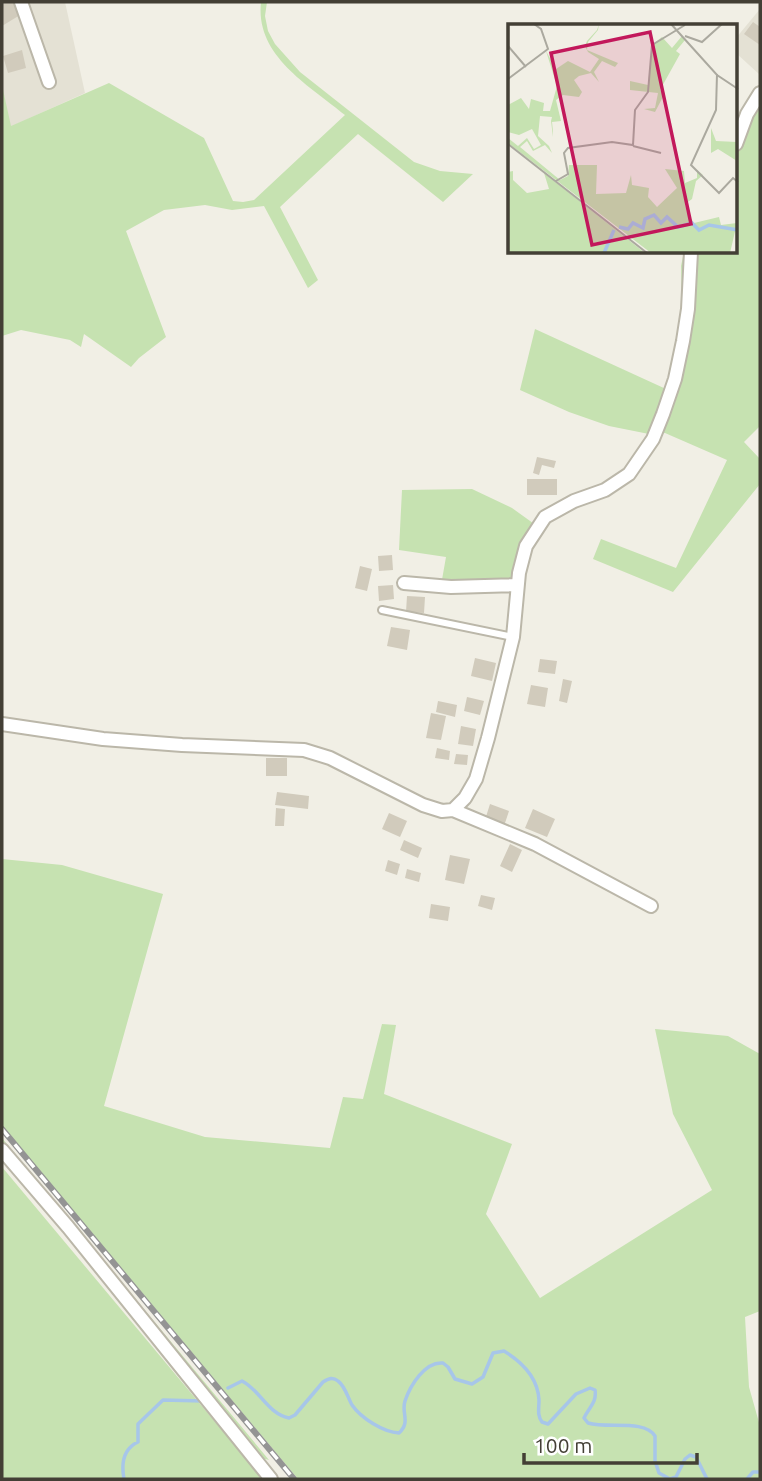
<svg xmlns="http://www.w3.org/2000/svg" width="762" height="1481" viewBox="0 0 762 1481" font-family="Ubuntu,sans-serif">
	<rect width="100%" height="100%" fill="#f1efe5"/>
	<!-- residential -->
	<path fill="#e4e1d4" d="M2,2H65L85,93L10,127L2,85Z
		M760,9V75L736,53V38Z"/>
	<!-- green -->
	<path fill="#c6e2b1" d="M261,2H267L265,16L268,31L275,44L300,72L414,162L440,171L473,174L443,202L358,134L280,207L318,280L308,288L264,206L232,210L205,205L164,210L126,231L166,337L139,358L131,367L84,334L81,347L70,340L21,330L2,336V85L11,126L109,83L204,138L233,201L243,202L254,200L345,115C309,85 255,56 261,2Z
		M760,90V426L744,442L760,459V484L673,592L593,559L601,539L676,568L727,460L665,433L649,434L609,426L569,412L520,390L535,329L666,389L682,313L681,266L684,252H736V128Z
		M472,489L512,508L544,531L526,554L519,587L440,591L446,557L399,550L402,490Z
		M2,859L62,865L163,894L104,1106L205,1137L330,1148L343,1097L363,1099L382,1024L396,1025L384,1094L512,1144L486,1214L540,1298L712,1190L673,1114L655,1029L728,1036L760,1054V1311L745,1317L749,1387L760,1426V1479H298L2,1126Z
		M2,1138L269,1460L254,1456L2,1151Z
		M2,1167L263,1479H2Z"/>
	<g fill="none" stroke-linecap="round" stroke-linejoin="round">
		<!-- stream -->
		<path stroke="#a7c6e9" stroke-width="3.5" d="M228,1388L242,1381C261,1391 267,1413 289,1418L295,1415L323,1382C329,1378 333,1377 338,1381C345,1386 348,1398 352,1405C361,1418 383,1432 399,1433C411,1422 401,1413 405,1401C410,1386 425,1361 443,1363L448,1367L455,1379L472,1384L483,1377L493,1353L504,1351C522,1362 538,1378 539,1400C539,1409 537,1415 542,1422L548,1424L576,1394L590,1388L595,1390C597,1403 589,1407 584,1418L588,1423C608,1429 644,1419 655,1436V1461L659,1473L670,1479L676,1477L685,1459L690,1455L696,1457L707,1479
			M124,1479C121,1463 123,1449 138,1442V1424L163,1400L203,1401
			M747,1479L753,1472H760"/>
	</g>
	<!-- building -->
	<path fill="#d1cbbc" d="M2,2H13L20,15L2,26Z
		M753,22L760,27V45L744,34Z
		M22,50L26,68L8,73L3,56Z
		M537,457L556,461L554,468L542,465L539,475L533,473Z
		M527,479H557V495H527Z
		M392,555L393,570L379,571L378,556Z
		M360,566L372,569L367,591L355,588Z
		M393,585L394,599L379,601L378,586Z
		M407,596L425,597L424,613L406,612Z
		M391,627L410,630L407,650L387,646Z
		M475,658L496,663L492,681L471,676Z
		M540,659L557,661L555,674L538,672Z
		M563,679L572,681L567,703L559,701Z
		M531,685L548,688L545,707L527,704Z
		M467,697L484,701L480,715L464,711Z
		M438,701L457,705L455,717L436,712Z
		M431,713L446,716L441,740L426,738Z
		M461,726L476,729L473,746L458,744Z
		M437,748L450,751L449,760L435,758Z
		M456,754L468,755L467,765L454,764Z
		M266,758H287V776H266Z
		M277,792L309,796L308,809L275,805Z
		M490,804L509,811L503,829L484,823Z
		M276,808L285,809L284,826H275Z
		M533,809L555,819L547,837L525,828Z
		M389,813L407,821L400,837L382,829Z
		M404,840L422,848L418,858L400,850Z
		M510,844L522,850L512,872L500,866Z
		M450,855L470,859L464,884L445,880Z
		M388,860L400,864L397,875L385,871Z
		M407,869L421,873L419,882L405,878Z
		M481,895L495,898L492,910L478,906Z
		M431,904L450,907L448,921L429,918Z"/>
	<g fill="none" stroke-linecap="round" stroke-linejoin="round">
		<!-- service casing -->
		<g stroke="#bbb7a9" stroke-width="10">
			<path id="service" d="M382,610L513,637"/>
		</g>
		<!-- minor casing -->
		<g stroke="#bbb7a9" stroke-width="16">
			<path id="minor" d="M21,2L49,82
				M736,144L747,114L760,93
				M404,583L451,587L517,585
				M2,724L103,739L182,745L304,750L330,758L423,805L442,811L453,810L465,798L476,779L488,738L513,637L519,573L526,546L545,517L574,501L605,490L629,474L653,439L663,414L675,379L683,341L688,309L691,252
				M453,810L535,844L651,906
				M2,1150L68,1227L271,1479"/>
		</g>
		<!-- service -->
		<use href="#service" stroke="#fff" stroke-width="6"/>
		<!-- minor -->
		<use href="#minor" stroke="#fff" stroke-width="12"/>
		<!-- rail casing -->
		<g stroke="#949494" stroke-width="6">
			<path id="rail" d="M2,1129L294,1479"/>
		</g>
		<!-- rail -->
		<use href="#rail" stroke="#fff" stroke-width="3.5" stroke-dasharray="10" stroke-linecap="butt"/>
	</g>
	<!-- overview -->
	<g transform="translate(508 24)">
		<rect width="229" height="229" fill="#f1efe5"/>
		<path d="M91,0L90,6L80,18L79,26L110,39L107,43L94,37L86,48L91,58L83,49L71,52L66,56L74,68L71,73L55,71L48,76L53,97L44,98L45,107V113L43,97L44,93L32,92L30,112L41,122L44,129L37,121L25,127L19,117L12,123L52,156L60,152L61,141H89L88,170L118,169L123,151L124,161L141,164L140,173L149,183L169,164L157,145L176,147L177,159L189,154V146L195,151L188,157L184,175L177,180L179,189L186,199L211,193L213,201L229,199L222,229H143L0,119V114L10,122L19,114L26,125L33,121L24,105L11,111L0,108V81L13,74L21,85L23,75L36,79L35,87H42L49,62L38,27L48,45L60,37L82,48L91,35L80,28L77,22L79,17L89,6ZM174,12L177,16L168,27L172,30L152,66L157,69L147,88L136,85L147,84L150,69L122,66V57L140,61L144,21L154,13L164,24ZM203,104L208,117L229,118V137L210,125L203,129ZM5,147V156L19,169L41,165L36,149L137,229H0V148Z" fill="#c6e2b1"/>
		<path fill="none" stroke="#a7c6e9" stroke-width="3.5" d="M111,203L120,205L125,199L135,204L137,195L146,191L153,199L159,193L170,203L184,199L191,206L201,201L230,206M96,229L106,206"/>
		<path fill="none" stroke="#aba99f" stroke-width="2" d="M163,0L209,51L230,65M177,12L194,18L214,0M0,22L18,43M209,50L208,86L183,141L211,169L225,154L230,158M0,55L40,25L33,5L26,0M0,120L139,229M125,122L153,129M48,157L60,150L56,129L60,124L104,118L125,121L127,86L140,68L144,21L177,1"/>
		<path fill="#c2185b" fill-opacity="0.15" stroke="#c2185b" stroke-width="3.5" d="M142,8L183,200L84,221L43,29Z"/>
		<rect width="229" height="229" fill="none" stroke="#433f35" stroke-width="3.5"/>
	</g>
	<!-- border -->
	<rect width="762" height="1481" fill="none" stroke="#433f35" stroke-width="7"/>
	<!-- scale -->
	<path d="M524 1453v10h173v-10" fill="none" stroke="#433f35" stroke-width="3.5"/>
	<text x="534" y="1453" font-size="21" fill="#433f35" stroke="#ffffff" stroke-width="5" paint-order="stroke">100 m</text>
</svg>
